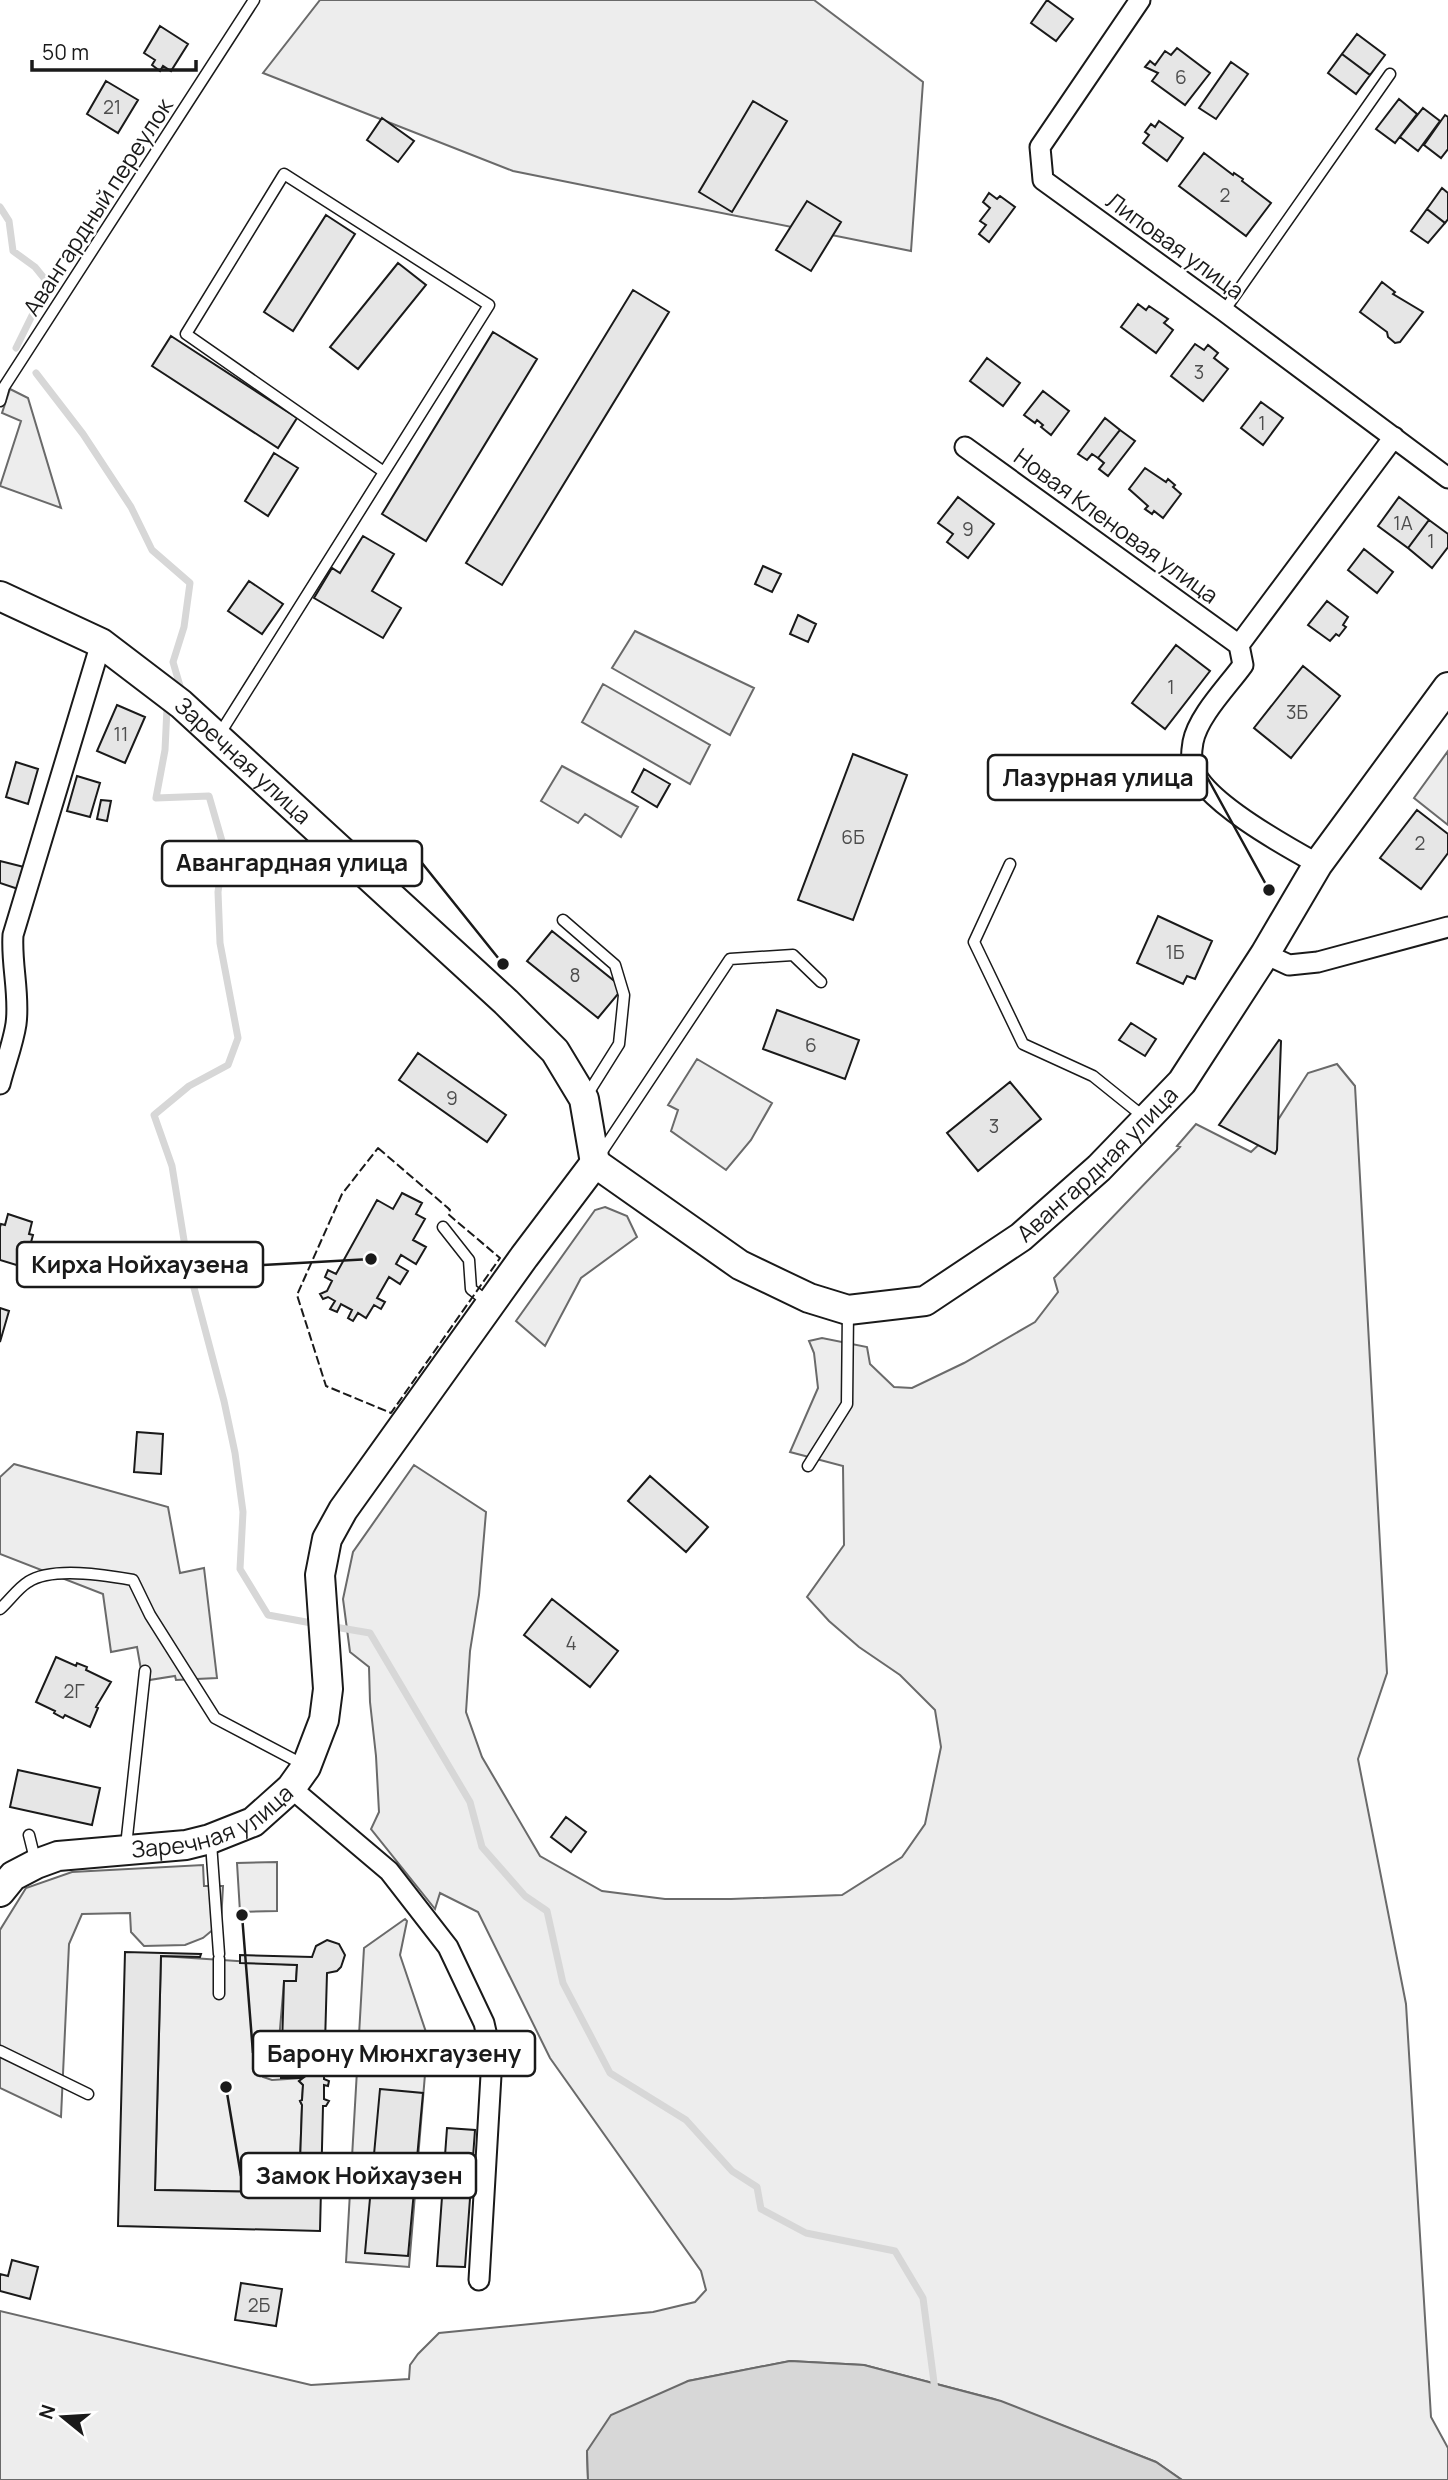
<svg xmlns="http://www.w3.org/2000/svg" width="1448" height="2480" viewBox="0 0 1448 2480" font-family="Manrope,sans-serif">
	<rect width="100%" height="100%" fill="#fff"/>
	<!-- built -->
	<path fill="#ededed" stroke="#6a6a6a" stroke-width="2" d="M320,0H814L923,82L911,251L513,171L263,73Z
		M10,389L28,398L61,508L0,486L21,421L2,413Z
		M635,631L754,688L730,735L612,668Z
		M603,684L710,745L690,784L582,722Z
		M1448,751V825L1414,798Z
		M562,766L638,807L621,837L585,814L578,823L541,801Z
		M697,1059L772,1103L751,1140L726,1170L671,1131L678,1110L668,1105Z
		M1337,1064L1355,1086L1387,1673L1358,1759L1406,2004L1431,2417L1448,2448V2480H1182L1156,2462L994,2399L864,2365L790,2361L688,2381L587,2451L588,2480H0V2311L311,2385L409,2379L410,2365L418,2354L439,2333L653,2312L695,2302L706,2290L701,2271L550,2058L478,1912L440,1893L435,1909L371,1829L379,1812L376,1756L370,1702L369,1667L350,1652L343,1599L353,1552L414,1465L486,1512L479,1595L470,1651L466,1712L482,1757L540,1856L602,1891L665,1899H731L842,1895L902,1857L925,1824L941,1747L935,1710L900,1675L859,1647L829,1621L807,1597L844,1545L843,1466L790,1452L818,1388L814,1353L809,1341L822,1338L867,1347L870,1364L894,1387L912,1388L964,1363L1035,1322L1058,1292L1054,1278L1180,1147L1177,1146L1196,1124L1251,1152L1267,1137L1308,1073Z
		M605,1207L627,1216L637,1237L581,1278L545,1346L516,1321L595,1210Z
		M14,1464L168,1507L180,1573L204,1568L217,1678L176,1680L175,1676L143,1681L137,1647L111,1652L103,1594L0,1554V1477Z
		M277,1862V1911L240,1912L237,1863Z
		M203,1865L204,1886H223L221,1923L203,1938L185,1945L144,1946L131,1932L130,1913L82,1914L69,1944L61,2117L0,2088V1930L26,1888L72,1872Z
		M405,1919L407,1921L400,1955L428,2038L409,2267L346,2262L364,1948Z
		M161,1956L297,1965L296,1981L284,1982L277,2064L268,2062L261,2071L263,2077L272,2080L303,2078L299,2081L303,2085L302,2100L300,2101L302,2105L299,2190L277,2189L276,2192L155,2190Z"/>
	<!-- water -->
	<path fill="#d7d7d7" stroke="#6a6a6a" stroke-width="2" d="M790,2361L864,2365L1001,2401L1156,2462L1182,2480H588L587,2451L611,2415L688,2381Z"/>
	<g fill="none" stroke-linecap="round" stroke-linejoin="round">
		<!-- stream -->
		<path stroke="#d7d7d7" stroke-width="7" d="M0,207L9,221L13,251L35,267L48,283L16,348
			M36,373L83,434L131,507L152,550L190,583L184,627L173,662L180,686
			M167,708L165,750L156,798L209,796L224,848L218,892L220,943L238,1038L228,1065L189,1086L154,1115L172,1166L188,1265L224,1401L235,1453L243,1512L240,1569L268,1615L317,1624
			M329,1626L370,1633L470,1802L482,1847L525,1896L547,1911L563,1983L610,2073L686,2120L732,2171L757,2187L761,2209L806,2233L895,2251L923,2298L935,2390"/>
	</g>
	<!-- building -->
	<path fill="#e6e6e6" stroke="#1a1a1a" stroke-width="2" d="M1047,0L1073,19L1056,41L1031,23Z
		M160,26L188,44L171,71L163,66L160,71L152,65L155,60L144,53Z
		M1357,34L1385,55L1370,75L1342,54Z
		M1177,48L1210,73L1185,105L1152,81L1158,73L1145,67L1150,61L1155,65L1165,51L1171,55Z
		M1342,54L1370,75L1356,94L1328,73Z
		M1231,62L1248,74L1216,119L1199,108Z
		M106,81L138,100L118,133L87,114Z
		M1399,99L1417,114L1395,143L1376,129Z
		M753,101L787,121L732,212L699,192Z
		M1423,108L1440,121L1418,151L1400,137Z
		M1445,115L1448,117V149L1441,158L1424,145Z
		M382,118L414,141L398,162L367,140Z
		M1159,121L1183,138L1167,161L1143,143L1149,135L1145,132L1151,124L1155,127Z
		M1204,153L1233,175L1234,173L1243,179L1242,181L1271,203L1246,236L1179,186Z
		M1442,188L1448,193V219L1445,223L1427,209Z
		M989,193L997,199L1000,196L1015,207L989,242L979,234L986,225L980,221L990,208L983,202Z
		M807,201L841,222L811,271L776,250Z
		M1427,209L1445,223L1428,243L1411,231Z
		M326,215L355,234L293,331L264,312Z
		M398,263L426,285L358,369L330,347Z
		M1382,282L1395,292L1393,294L1423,312L1400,342L1395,343L1388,337L1387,332L1360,312Z
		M633,290L669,312L502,585L466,563Z
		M1138,304L1146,310L1149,306L1168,319L1164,323L1173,330L1156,353L1121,327Z
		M493,332L537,359L426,541L382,514Z
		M171,336L297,418L278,448L152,366Z
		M1195,344L1204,350L1208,345L1218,353L1214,358L1228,369L1203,401L1171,376Z
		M987,358L1020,383L1003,406L970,381Z
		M1043,391L1069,411L1051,435L1041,427L1043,425L1037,420L1035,423L1024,415Z
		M1261,402L1283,418L1263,445L1241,428Z
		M1105,418L1120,430L1098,458L1092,454L1087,460L1078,454Z
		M1120,430L1135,441L1108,476L1099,469L1104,463L1098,458Z
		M274,453L298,468L268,516L245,501Z
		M1145,468L1166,482L1168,479L1175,485L1173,487L1181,494L1163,518L1154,511L1152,514L1145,509L1148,506L1129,489Z
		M958,497L994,524L968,558L947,542L953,534L938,523Z
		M1399,497L1429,520L1408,548L1378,526Z
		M1429,520L1448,534V547L1432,568L1408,548Z
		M363,536L394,554L372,591L401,608L383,638L314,598L332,568L340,573Z
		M1364,549L1393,572L1377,593L1348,570Z
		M763,566L781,574L772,592L755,584Z
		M249,581L283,604L262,634L228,611Z
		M1327,601L1348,617L1343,625L1346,627L1339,636L1336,634L1330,641L1308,625Z
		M798,615L816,624L808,642L790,634Z
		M1176,645L1210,671L1165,729L1132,703Z
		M1303,666L1340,696L1291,758L1254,728Z
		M117,705L145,717L125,763L97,751Z
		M853,754L907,775L853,920L798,900Z
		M16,762L38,769L28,804L6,797Z
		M644,769L670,784L657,807L632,792Z
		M77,776L100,783L90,817L67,811Z
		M101,800L111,801L107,821L97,819Z
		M1417,810L1448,834V853L1421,889L1380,858Z
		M0,861L24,867L18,889L0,883Z
		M1158,916L1212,941L1195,979L1187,976L1183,984L1137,963Z
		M552,931L623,988L598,1018L527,961Z
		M777,1010L859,1040L845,1079L763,1049Z
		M1131,1023L1156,1039L1145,1056L1119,1040Z
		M1279,1040L1281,1041L1277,1150L1275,1154L1219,1125Z
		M418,1053L506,1115L487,1142L399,1080Z
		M1010,1082L1041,1119L978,1171L947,1133Z
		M402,1193L422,1203L416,1214L425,1219L413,1240L426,1247L416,1264L401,1255L396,1264L408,1271L400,1284L389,1277L377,1298L385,1302L381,1309L374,1305L366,1318L358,1313L353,1321L348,1318L352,1310L341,1304L337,1312L330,1309L335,1301L328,1297L323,1299L320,1294L327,1291L332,1281L325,1277L328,1270L336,1274L377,1200L393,1209Z
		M8,1214L32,1222L29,1234L33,1235L30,1246L34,1250L32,1256L26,1257L23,1267L0,1260V1227L1,1224L5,1225Z
		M0,1308L9,1311L0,1342Z
		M137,1432L163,1434L161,1474L134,1472Z
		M650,1476L708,1527L686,1552L628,1501Z
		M552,1599L618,1651L590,1687L524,1635Z
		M56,1657L76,1666L77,1663L87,1667L86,1670L111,1682L96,1707L98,1708L90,1727L65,1715L63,1718L54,1713L55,1711L36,1702Z
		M18,1770L100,1788L92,1825L10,1807Z
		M566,1817L586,1832L571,1852L551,1837Z
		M327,1940L339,1944L345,1955L341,1967L337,1971L327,1973L324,2079L329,2081L328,2086L324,2085V2099L329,2101L326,2106H323L320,2231L118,2226L125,1952L201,1954L200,1957L161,1956L155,2190L276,2192V2189L299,2190L302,2105L300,2101L302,2100L303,2085L299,2081L303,2078H281L284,1981H296L297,1965L240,1963V1955L312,1957L316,1946Z
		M380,2089L423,2093L408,2256L365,2253Z
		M447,2128L475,2130L465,2267L437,2266Z
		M12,2260L38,2267L30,2299L0,2291V2274L8,2276Z
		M241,2283L282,2289L276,2326L235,2320Z"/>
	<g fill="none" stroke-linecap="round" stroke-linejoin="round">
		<!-- service casing -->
		<g stroke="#1a1a1a" stroke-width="13">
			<path id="service" d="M1224,311L1390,74
				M0,401L4,387L254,0
				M219,735L489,305L284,174L186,334L384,472
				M1010,864L974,942L1023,1044L1093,1076L1144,1117
				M563,920L615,965L624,995L619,1044L587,1095
				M599,1156L730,959L793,955L821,982
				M443,1227L469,1260L471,1289L489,1303
				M808,1466L847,1404L848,1311
				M0,1609C9,1601 18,1588 28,1582C52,1566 106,1575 133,1580L150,1615L215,1718L306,1766
				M29,1835L36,1863
				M211,1843L219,1954
				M126,1846L145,1671
				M219,1994V1959
				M0,2051L88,2094"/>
		</g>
		<!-- minor casing -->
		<g stroke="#1a1a1a" stroke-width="23">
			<path id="minor" d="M1140,0L1040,147L1043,180L1224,311L1448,478
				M965,447L1239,645
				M1318,864C1287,847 1199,799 1192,764C1191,758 1192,748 1193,742C1198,716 1228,686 1243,665L1239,645L1394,437
				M1265,954L1289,965L1318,962L1448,927
				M0,1084C5,1064 13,1044 16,1024C20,995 11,964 13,935L101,643
				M291,1788L389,1871L448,1947L484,2023L492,2058L479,2280"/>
		</g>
		<!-- secondary casing -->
		<g stroke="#1a1a1a" stroke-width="32">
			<g id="secondary">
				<path id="s1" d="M0,596L101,643L181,704L506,1002L555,1051L584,1099L595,1163"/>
				<path id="s2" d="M595,1163L740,1265L809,1298L848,1310L925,1301L1021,1237L1099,1168L1182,1082L1265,954L1318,864L1448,687"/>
				<path id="s3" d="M0,1892L13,1876L36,1864L58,1856L186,1845L210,1839L253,1822L291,1788L306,1767L324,1720L328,1689L320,1575L327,1539L343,1510L524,1257L595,1163"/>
			</g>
		</g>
		<!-- service -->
		<use href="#service" stroke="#fff" stroke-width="10"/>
		<!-- minor -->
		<use href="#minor" stroke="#fff" stroke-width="19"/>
		<!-- secondary -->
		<use href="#secondary" stroke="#fff" stroke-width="28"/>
		<!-- fence -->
		<path stroke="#1a1a1a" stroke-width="2" stroke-dasharray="9 3.5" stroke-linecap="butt" d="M378,1148L448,1208L450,1210L448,1214L500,1258L391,1413L326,1386L297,1295L342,1194Z"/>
	</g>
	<g text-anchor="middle" stroke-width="5" stroke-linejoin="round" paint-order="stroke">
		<!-- number labels -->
		<g font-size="19" fill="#4d4d4d">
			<text x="1181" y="84">6</text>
			<text x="112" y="114">21</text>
			<text x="1225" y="202">2</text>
			<text x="1199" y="379">3</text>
			<text x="1262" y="430">1</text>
			<text x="1403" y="530">1А</text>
			<text x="968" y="536">9</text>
			<text x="1431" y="548">1</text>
			<text x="1171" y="694">1</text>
			<text x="1297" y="719">3Б</text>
			<text x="121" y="741">11</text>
			<text x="853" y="844">6Б</text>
			<text x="1420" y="850">2</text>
			<text x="1175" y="959">1Б</text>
			<text x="575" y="982">8</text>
			<text x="811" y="1052">6</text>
			<text x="452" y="1105">9</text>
			<text x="994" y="1133">3</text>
			<text x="571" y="1650">4</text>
			<text x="74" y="1698">2Г</text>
			<text x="259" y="2312">2Б</text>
		</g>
		<!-- street labels -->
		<g font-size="23" fill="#1a1a1a" stroke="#fff">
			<text transform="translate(98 207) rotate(-57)" y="8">Авангардный переулок</text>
			<text transform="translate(1175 246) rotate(36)" y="8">Липовая улица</text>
			<text transform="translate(1116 526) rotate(36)" y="8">Новая Кленовая улица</text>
			<text dy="8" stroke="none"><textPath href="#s1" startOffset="296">Заречная улица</textPath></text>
			<text dy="8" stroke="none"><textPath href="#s2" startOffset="593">Авангардная улица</textPath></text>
			<text dy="8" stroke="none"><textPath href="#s3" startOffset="231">Заречная улица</textPath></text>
		</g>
	</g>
	<!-- callouts -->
	<path fill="none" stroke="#1a1a1a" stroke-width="2.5" d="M1269 890L1207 777M503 964L422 863M371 1259L263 1265M242 1915L253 2053M226 2087L241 2176"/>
	<g fill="#1a1a1a" stroke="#fff" stroke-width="2.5">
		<circle cx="1269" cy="890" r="7"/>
		<circle cx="503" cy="964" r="7"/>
		<circle cx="371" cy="1259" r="7"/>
		<circle cx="242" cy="1915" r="7"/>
		<circle cx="226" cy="2087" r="7"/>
	</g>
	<g fill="#fff" stroke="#1a1a1a" stroke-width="2.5">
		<rect x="988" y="755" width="219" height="45" rx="7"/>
		<rect x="162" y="841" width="260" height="45" rx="7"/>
		<rect x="17" y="1242" width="246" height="45" rx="7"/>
		<rect x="253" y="2031" width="282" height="45" rx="7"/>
		<rect x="241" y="2153" width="235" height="45" rx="7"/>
	</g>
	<g font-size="24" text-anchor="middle" font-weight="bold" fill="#1a1a1a">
		<text x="1098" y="786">Лазурная улица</text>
		<text x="292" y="871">Авангардная улица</text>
		<text x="140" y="1273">Кирха Нойхаузена</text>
		<text x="394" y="2062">Барону Мюнхгаузену</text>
		<text x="359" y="2184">Замок Нойхаузен</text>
	</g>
	<!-- north arrow -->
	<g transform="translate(63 2417) rotate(288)" stroke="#ffffff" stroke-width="5" paint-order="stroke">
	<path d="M0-5L12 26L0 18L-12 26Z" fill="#1a1a1a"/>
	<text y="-10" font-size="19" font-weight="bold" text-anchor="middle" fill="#1a1a1a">N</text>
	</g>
	<!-- scale -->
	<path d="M32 60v10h164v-10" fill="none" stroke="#1a1a1a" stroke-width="3.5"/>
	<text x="42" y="60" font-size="21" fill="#1a1a1a" stroke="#ffffff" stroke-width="5" paint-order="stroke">50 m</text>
</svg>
